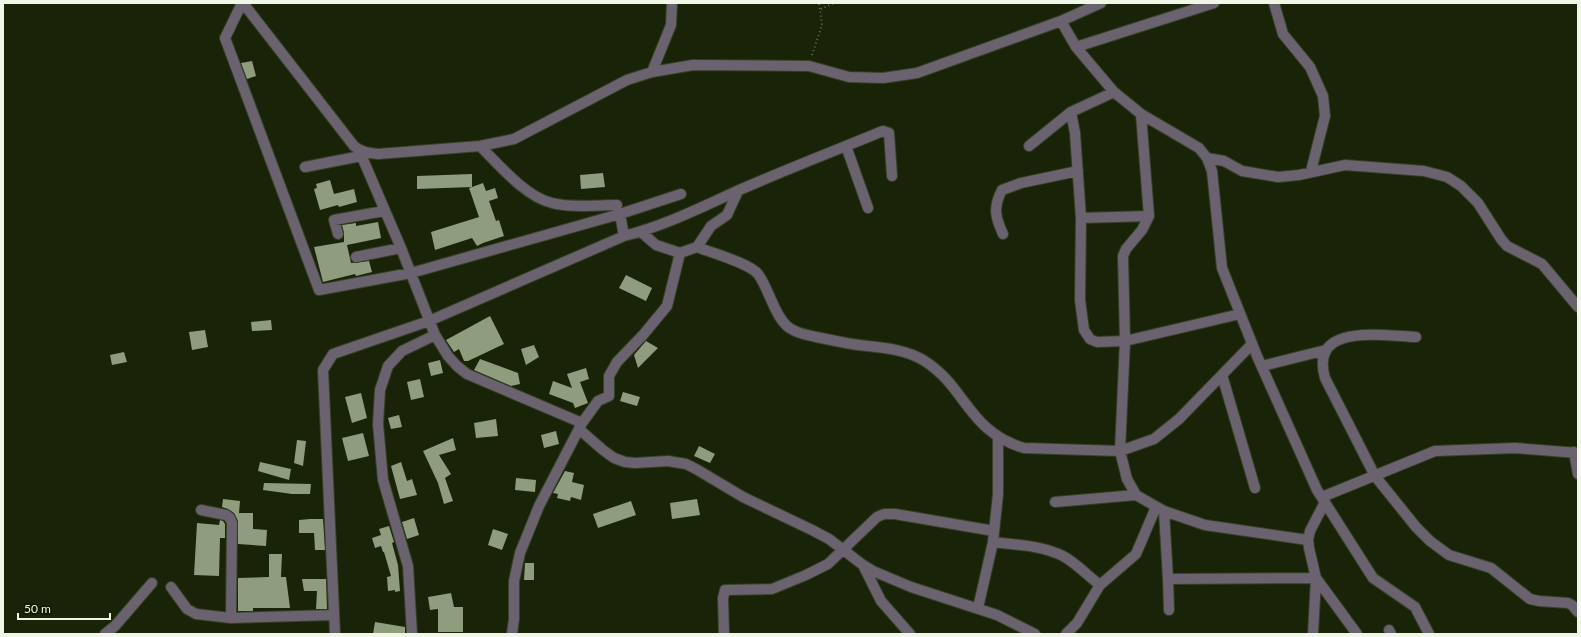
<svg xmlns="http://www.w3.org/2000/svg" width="1581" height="637" viewBox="0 0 1581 637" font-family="Lato,sans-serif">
	<rect width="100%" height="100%" fill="#192308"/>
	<!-- building -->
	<path fill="#8f9c7d" d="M252,61L256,76L247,79L241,63Z
		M603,173L605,187L581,189L580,175Z
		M472,174V187L483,183L486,191L495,188L498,198L489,201L496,221L499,220L504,236L483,243L477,246L472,238L435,250L431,232L479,217L469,188L472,187L417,189V176Z
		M330,180L334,194L354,189L357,202L339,207L338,205L320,210L314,189L317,188L316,184Z
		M378,222L381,238L347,245L351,263L369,261L372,272L356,276L355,274L323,282L314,247L344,242V233L342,225L356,223V226Z
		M626,275L652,288L646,301L619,288Z
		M490,316L504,344L468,361H464L459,349L454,352L446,340Z
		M271,320L272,330L252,331L251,322Z
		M205,330L208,347L192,350L189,332Z
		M646,341L658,348L638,368L634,355Z
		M534,345L539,357L526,365L521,349Z
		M124,352L127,362L112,365L110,355Z
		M480,359L518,373L520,384L511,386L474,370Z
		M440,360L443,373L431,376L428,363Z
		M586,368L589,379L580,382L588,403L575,408L573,403L549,394L553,381L572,388L567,374Z
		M420,379L424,397L411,400L407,382Z
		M623,392L640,397L637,406L620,401Z
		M361,393L367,418L352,423L345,397Z
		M399,415L402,427L391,429L388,418Z
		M496,419L498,436L476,438L474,423Z
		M556,431L559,444L544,448L541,435Z
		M363,433L369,456L348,461L342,438Z
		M453,438L456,450L439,455L451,474L445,478L453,501L444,504L438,483L423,451Z
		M297,440L306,441L303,466L294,463Z
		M699,446L715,454L710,463L694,456Z
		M260,462L291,469L289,480L258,471Z
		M401,462L407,481L412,479L417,495L400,499L391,466Z
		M565,471L574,473L572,482L584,485L581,500L571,497L570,501L557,498L558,494L553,493Z
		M516,478L536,480L535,492L515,490Z
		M264,483L311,484L310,494H292L263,490Z
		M223,499L240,501L239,513H253V529L267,530L266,546L238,544V521L234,513L228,509L222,507Z
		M697,499L700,515L672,519L670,503Z
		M631,501L636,515L598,528L593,514Z
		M414,518L419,535L407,539L402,522Z
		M310,519H323L325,550H315L314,533H299V520Z
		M220,520L223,521L225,524V538H220L219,576L194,575L197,523L219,525Z
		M389,526L394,542L392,543L398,565L400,591L395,592V590L388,591L387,577L391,576L384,552H383L381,546L375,548L372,538L381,535L379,529Z
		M493,529L508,534L502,550L488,545Z
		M269,554H282L281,577H286L290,608H253V611H238V578L269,577Z
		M525,563H534V580H524Z
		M302,579H326L327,609H316L317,591H304Z
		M451,593L454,607H463V632H438V609L430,610L428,597Z
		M375,622L405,627V634H373Z"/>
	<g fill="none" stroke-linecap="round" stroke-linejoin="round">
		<!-- minor casing -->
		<g stroke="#374127" stroke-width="12">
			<path id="minor" d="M242,3L225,38L319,290L411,273L620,214L681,194
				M243,3L354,146C361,152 368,153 378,154L480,146L514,139L627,80L652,72L693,65L809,66L849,77L883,78L917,73L1061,21L1101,3
				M1274,3L1283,34L1310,67L1323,96L1325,116L1311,171
				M1061,21L1076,47L1114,92L1141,114L1199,148L1207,158L1212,171L1222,268L1257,356L1317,490L1373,578L1415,607L1429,634
				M1076,47L1214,3
				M652,72L671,25L672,3
				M1114,92L1071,112L1075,133L1081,218L1080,300L1084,330L1090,339L1097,342L1125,341L1240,314
				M1141,114L1149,216L1142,230L1126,249L1123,256L1125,341L1120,451L1127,479L1136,495L1164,511L1205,525L1308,540
				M480,146C499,165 526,197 552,203C570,208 598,205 617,205
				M846,146L868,208
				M1029,146L1071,112
				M359,150L401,248L435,335L448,356L457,366L467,374L582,423
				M1207,158L1224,161L1242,171L1278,177L1299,175L1345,165L1424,171L1447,177L1461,186L1478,203L1501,239L1507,246L1542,264L1578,307
				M305,167L361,156
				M620,214L624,236
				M1081,218L1149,216
				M641,232L656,245L680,253
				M338,234L334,220L384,211
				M1003,234C995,217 993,207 1002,190L1021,183L1078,171
				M697,247C712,253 749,263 758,274C769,288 776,323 793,330C800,334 808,335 816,337C826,339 836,341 846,343C871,348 900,346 923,360C966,386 968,432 1024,448L1120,451L1154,439L1179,419L1252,344
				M356,257L401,248
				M1416,337C1383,336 1309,322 1325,378L1375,476L1416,527L1430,541L1449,555L1491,568L1530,599L1539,601L1568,603L1572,605L1578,612
				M1262,366L1326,350
				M1222,375L1255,488
				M580,430L603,450L614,458L625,462L635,463L668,461L686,464L696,469L743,497L812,530L829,539L863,565L873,571L911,587L997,615L1035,634
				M1574,452L1578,474
				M1322,497L1435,451L1515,448L1578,453
				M1055,502L1136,495
				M201,510L226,515L230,518L232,523L231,618
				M1164,511L1168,579L1316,578L1357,634
				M993,542C1016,545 1041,545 1063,556C1076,563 1088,576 1100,585
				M863,565L881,601L910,634
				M1168,579L1169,610
				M171,587L187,609L196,614L231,618L334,615
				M978,608L993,542L998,494V438
				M1389,630L1391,634
				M105,634L115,626L152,583
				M335,634L323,370L333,354L429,321L624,236C664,226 700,208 737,191C785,170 834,151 883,131L889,133L892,176
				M412,634L408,566L383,480L378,424L380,390L388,366L402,351L435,335
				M512,634L514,619V581L520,553L539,506L582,423L598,401L609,396V376L617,362L643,335L667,306L680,253L697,247L711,226L727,215L738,191
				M724,634L723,598L725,590L772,589L806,575L828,564L877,517L884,514H895L994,531
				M1066,634L1077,623L1100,585L1136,554L1156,507
				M1313,634L1316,578L1309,548L1308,540L1310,531L1325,502"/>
		</g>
		<!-- path -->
		<path stroke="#646d56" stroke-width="2" stroke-dasharray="1 3" stroke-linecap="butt" d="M821,9L834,3
			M812,55L822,25L819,3"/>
		<!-- minor -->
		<use href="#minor" stroke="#6a636f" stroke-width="10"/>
	</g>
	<!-- border -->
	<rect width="1581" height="637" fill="none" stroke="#f0f7e7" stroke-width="8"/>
	<!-- scale -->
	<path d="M18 613v6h92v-6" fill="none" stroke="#f0f7e7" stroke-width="2"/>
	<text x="24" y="613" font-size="12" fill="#f0f7e7" stroke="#101901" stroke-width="3" paint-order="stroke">50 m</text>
</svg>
